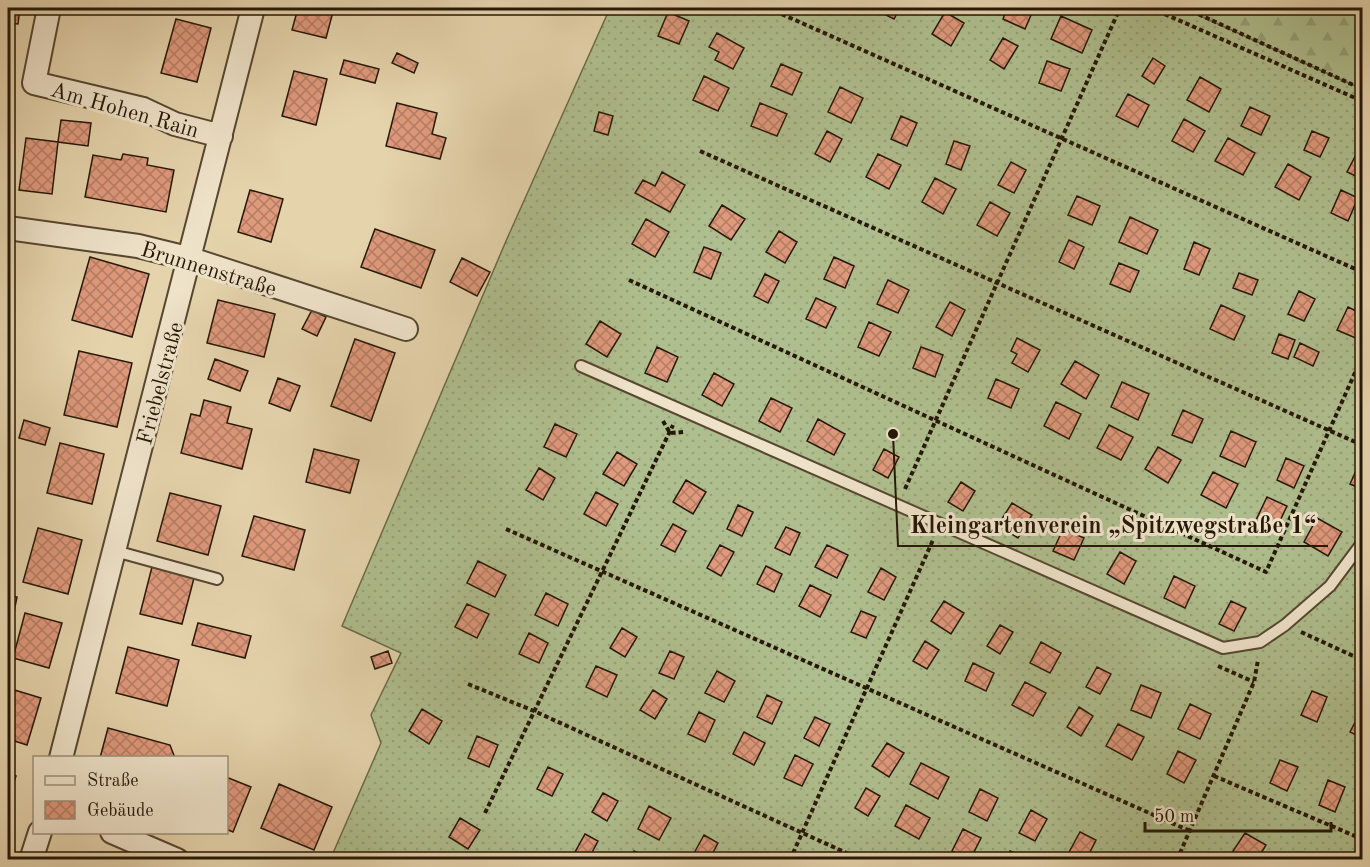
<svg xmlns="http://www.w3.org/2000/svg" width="1370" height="867" viewBox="0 0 1370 867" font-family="'Old Standard TT',serif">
	<defs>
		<pattern id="grass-dots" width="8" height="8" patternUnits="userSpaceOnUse" patternTransform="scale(1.5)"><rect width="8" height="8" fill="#afbe8e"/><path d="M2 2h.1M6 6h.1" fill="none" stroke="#96a379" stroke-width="1.8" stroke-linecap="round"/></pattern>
		<pattern id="forest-firs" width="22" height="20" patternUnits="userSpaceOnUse" patternTransform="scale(1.5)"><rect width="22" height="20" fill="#afbe8e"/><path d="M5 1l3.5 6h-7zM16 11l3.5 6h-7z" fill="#96a379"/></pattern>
		<pattern id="building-cross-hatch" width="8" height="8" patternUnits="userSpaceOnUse" patternTransform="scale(1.5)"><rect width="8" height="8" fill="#df997c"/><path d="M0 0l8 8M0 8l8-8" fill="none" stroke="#b57c64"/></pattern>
	</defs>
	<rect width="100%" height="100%" fill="#e5d3ac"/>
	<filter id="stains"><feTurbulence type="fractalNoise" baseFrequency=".00333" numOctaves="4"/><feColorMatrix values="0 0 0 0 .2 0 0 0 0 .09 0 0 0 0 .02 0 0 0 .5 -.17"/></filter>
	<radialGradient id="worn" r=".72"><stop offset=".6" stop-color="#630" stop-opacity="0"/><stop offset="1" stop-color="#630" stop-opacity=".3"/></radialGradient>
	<!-- grass -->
	<path fill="url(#grass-dots)" stroke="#6a6b4a" stroke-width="1.5" d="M610,8H1183L1362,89V859L330,860L381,743L371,715L401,653L342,626L506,241Z"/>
	<!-- forest -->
	<path fill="url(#forest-firs)" stroke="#6a6b4a" stroke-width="1.5" d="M1183,8H1362V89Z"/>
	<!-- building -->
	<path fill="url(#building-cross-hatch)" stroke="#261807" stroke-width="1.5" d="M8,8H20L18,24L8,23Z
		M298,8H334L326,38L292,30Z
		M878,8H900L894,19L876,10Z
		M1007,8H1034L1025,29L1003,19Z
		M668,12L689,21L679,44L658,36Z
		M945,12L964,23L951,46L932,34Z
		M1061,16L1092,30L1082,53L1051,39Z
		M176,19L211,28L197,82L161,73Z
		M717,33L744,48L733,69L715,60L719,52L709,47Z
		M1003,38L1018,46L1004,69L990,60Z
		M397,53L418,63L414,73L392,63Z
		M1153,58L1165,66L1154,84L1142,76Z
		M344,60L379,69L375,83L340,74Z
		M1047,61L1070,69L1061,91L1039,83Z
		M781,64L802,73L792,95L771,86Z
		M294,71L327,79L316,125L282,116Z
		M704,76L729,88L718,111L693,100Z
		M1200,77L1221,89L1209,112L1187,100Z
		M840,87L863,98L851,123L828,112Z
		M1128,94L1149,105L1138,127L1116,116Z
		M397,103L437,113L432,134L446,138L440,159L386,146Z
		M760,103L787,114L777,136L751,126Z
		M1250,107L1270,116L1261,135L1241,126Z
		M599,112L613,116L608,135L594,131Z
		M901,116L917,123L907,146L891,139Z
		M1184,119L1205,131L1193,152L1172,141Z
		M61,120L91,123L88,146L58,142Z
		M827,131L842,139L830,162L815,154Z
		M1312,131L1329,138L1320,157L1304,150Z
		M26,138L58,142L52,194L19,190Z
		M1228,138L1255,153L1243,175L1215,161Z
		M954,141L970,146L961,170L946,164Z
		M1359,149L1362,151V179L1347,172Z
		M123,154L148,158L147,165L174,170L166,212L85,197L93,155L121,160Z
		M878,154L901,165L889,189L866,177Z
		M1011,162L1026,170L1014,193L998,185Z
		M1288,164L1311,177L1299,200L1275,187Z
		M662,172L685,185L670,212L635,193L643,180L655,186Z
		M935,178L956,189L943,214L922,202Z
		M250,190L283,199L271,242L238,232Z
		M1341,190L1358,198L1348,221L1331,213Z
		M1077,196L1100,206L1092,225L1068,215Z
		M990,202L1010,213L997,236L977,225Z
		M722,205L745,219L731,240L709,226Z
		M1130,217L1158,230L1147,254L1119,242Z
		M646,219L669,232L655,257L632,244Z
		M375,229L435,250L421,288L361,267Z
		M779,231L797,242L785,263L766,252Z
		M1069,240L1084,247L1074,269L1059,262Z
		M1194,242L1210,249L1199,275L1184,269Z
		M704,247L721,253L711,279L694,272Z
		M90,257L149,274L132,337L72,320Z
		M834,257L854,266L845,288L824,279Z
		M462,258L490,272L477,296L450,282Z
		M1119,263L1139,271L1130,292L1110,284Z
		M1239,273L1258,280L1252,295L1233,288Z
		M765,274L779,281L768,303L754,296Z
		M888,280L909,290L898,313L877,304Z
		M1299,291L1315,299L1304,321L1288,314Z
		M816,298L836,307L826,328L806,319Z
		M218,300L275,314L264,357L207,343Z
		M950,302L965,310L952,336L936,327Z
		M1221,305L1245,316L1234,340L1210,329Z
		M1348,307L1360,313L1356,323L1362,326V330L1358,339L1337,330Z
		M312,310L326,317L317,336L302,329Z
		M600,321L621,334L607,357L586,344Z
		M869,322L891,332L879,356L858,347Z
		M1279,334L1295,340L1288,359L1272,353Z
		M1017,338L1040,350L1028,372L1012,363L1017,354L1011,351Z
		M355,339L395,353L371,421L331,406Z
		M1300,343L1319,352L1313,366L1294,357Z
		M657,347L678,357L667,382L645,373Z
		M921,347L943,355L935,377L913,368Z
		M79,351L132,363L117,427L64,415Z
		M215,359L248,371L240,391L208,379Z
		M1075,361L1099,375L1086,399L1061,384Z
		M714,373L734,384L722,406L702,395Z
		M278,378L300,386L290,411L269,403Z
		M996,379L1019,389L1011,408L988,398Z
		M1122,382L1149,394L1138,420L1111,407Z
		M771,398L792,408L780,432L759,421Z
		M204,400L231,407L227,423L252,429L242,469L181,453L191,414L200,416Z
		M1056,402L1081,414L1069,439L1044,426Z
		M1183,410L1203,419L1192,443L1172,435Z
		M818,419L845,434L834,455L807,441Z
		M24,420L50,428L45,445L19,438Z
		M555,424L577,434L566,457L544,447Z
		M1109,425L1133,437L1121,460L1097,448Z
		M1231,431L1256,442L1245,467L1220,456Z
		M60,443L104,454L92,504L47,493Z
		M1158,447L1181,460L1168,483L1145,469Z
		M314,449L359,460L350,493L306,482Z
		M884,449L899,457L888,478L873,470Z
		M617,452L637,464L624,486L603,474Z
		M1286,458L1304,466L1294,488L1277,480Z
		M1360,462L1362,463V489L1350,484Z
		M539,468L555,478L543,500L526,490Z
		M1213,472L1238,484L1226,508L1201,495Z
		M686,480L706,492L693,514L673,502Z
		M961,482L975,491L963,511L948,502Z
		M596,492L618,504L606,526L584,514Z
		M170,493L221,506L208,555L157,541Z
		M1267,497L1287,506L1276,529L1256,520Z
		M1012,503L1032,515L1018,538L998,525Z
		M738,505L753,512L742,536L727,529Z
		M254,516L305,530L294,570L242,556Z
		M1317,518L1342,532L1328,556L1304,542Z
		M673,524L686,531L675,552L661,545Z
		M786,527L800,533L790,555L775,548Z
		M38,528L82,540L68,594L23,582Z
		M1063,529L1084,538L1074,560L1053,551Z
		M720,545L734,552L721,576L707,568Z
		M827,545L848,555L837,578L815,567Z
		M1120,552L1136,561L1124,584L1107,574Z
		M478,561L506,575L495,597L467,583Z
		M766,566L782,574L774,592L757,584Z
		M152,567L194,578L182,624L140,614Z
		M881,568L896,577L884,600L868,592Z
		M1174,576L1195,586L1185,608L1164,598Z
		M810,585L831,595L820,617L799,606Z
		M546,593L568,604L558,626L535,615Z
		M8,595L17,597L14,612L8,611Z
		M944,601L964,613L951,634L931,621Z
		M1231,601L1246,608L1234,631L1219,624Z
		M467,604L489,614L477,638L455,627Z
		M861,611L876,617L866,638L851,632Z
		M25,613L62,623L49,668L13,658Z
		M198,623L251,636L245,658L192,645Z
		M1000,625L1013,632L1000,654L987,646Z
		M622,628L637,637L625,657L610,648Z
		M529,633L548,643L539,663L519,654Z
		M925,641L939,650L927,669L913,661Z
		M1041,642L1061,653L1050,673L1030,663Z
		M128,647L179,660L167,706L116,693Z
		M388,651L392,663L375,669L371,657Z
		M670,651L684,657L674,679L659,673Z
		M973,663L994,673L986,691L965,681Z
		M596,666L617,675L607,697L586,687Z
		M1097,667L1111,674L1100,694L1086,687Z
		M717,671L735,681L724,702L705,693Z
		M1025,682L1046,693L1033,716L1012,705Z
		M1141,685L1161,693L1151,718L1131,710Z
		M8,688L41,698L27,745L8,739Z
		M653,690L667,699L655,719L640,710Z
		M1312,691L1327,697L1317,722L1301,715Z
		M767,695L782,702L772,724L757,717Z
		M1190,704L1211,714L1200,739L1178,729Z
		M1079,707L1093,716L1081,736L1067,727Z
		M422,709L442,721L429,744L409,731Z
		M699,712L715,720L705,742L688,734Z
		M1360,713L1362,714V738L1350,732Z
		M815,717L830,724L819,746L804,738Z
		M1118,724L1144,737L1132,760L1106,746Z
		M108,728L170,745L175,758H100Z
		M744,732L765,743L754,765L733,754Z
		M477,736L498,745L489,767L468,758Z
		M887,743L904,753L889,777L872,766Z
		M1178,751L1196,760L1184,783L1167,774Z
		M795,755L813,764L802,786L784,778Z
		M1280,760L1298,767L1287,791L1270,783Z
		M921,763L949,777L938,799L910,784Z
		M548,767L563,774L552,796L537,789Z
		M8,773L16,776L8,801Z
		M226,777L251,787L233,832L226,829Z
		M1328,780L1345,787L1335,812L1319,805Z
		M279,784L332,807L314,850L261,828Z
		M866,788L880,796L868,816L855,808Z
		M980,789L998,798L987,821L969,812Z
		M603,793L618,801L607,821L592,812Z
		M906,805L930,818L919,839L895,826Z
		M649,806L671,818L659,840L638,829Z
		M1031,810L1047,819L1035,841L1019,833Z
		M460,818L480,830L468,849L449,837Z
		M963,829L981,838L970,860L952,851Z
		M1080,832L1096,840L1086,860H1077L1068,854Z
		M1245,833L1266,845L1257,860H1240L1231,854Z
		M585,834L598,841L588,860L574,854Z
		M704,835L718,843L709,860L693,855Z
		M634,851L651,859V860H629Z
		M1010,851L1029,858L1028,860H1007Z"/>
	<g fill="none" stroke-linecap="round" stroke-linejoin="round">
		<!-- lane casing -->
		<g stroke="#564730" stroke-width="14">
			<path id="lane" d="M581,366L1223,648L1260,642L1285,625L1330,586L1362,543
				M115,551L217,579"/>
		</g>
		<!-- street casing -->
		<g stroke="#564730" stroke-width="26">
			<path id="street" d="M49,8L34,83L143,109L175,124L221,136
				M8,228L138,246L191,259L406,329
				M61,758L253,8
				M112,832L177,860
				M31,860L40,832"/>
		</g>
		<!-- path -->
		<path stroke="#261807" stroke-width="4" stroke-dasharray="4.5 3" stroke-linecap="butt" d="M768,8L1362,272
			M1151,8L1362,101
			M1185,8L1362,89
			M700,151L1362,445
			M629,280L1266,572L1362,357
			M663,421L670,433L684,432
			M905,489L1120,8
			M506,529L1190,831
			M1301,632L1362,660
			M1218,666L1254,682
			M468,684L534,711L862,860
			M1214,776L1362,839
			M485,813L673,425
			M790,860L933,540
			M1177,860L1254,682L1258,660"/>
		<!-- lane -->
		<use href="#lane" stroke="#eee2c9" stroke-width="10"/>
		<!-- street -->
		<use href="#street" stroke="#eee2c9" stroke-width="22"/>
	</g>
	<g text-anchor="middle" stroke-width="6" stroke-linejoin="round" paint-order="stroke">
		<!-- street labels -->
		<g font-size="22" fill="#261807" stroke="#eee2c9">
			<text transform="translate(125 109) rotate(16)" y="8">Am Hohen Rain</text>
			<text transform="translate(209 268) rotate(17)" y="8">Brunnenstraße</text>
			<text transform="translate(159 383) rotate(-75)" y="8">Friebelstraße</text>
		</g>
	</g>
	<!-- callouts -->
	<path fill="none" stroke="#261807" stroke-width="2" d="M893 434L898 546H1328"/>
	<circle fill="#261807" stroke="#eee2c9" stroke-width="2" cx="893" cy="434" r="6"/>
	<g font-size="24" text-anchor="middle" font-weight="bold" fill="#261807" stroke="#eee2c9" stroke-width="6" stroke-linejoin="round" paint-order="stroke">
		<text x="1113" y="533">Kleingartenverein „Spitzwegstraße 1“</text>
	</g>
	<!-- margin -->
	<rect width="1370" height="867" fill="none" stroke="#e5d3ac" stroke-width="30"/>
	<rect x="9" y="9" width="1352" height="849" fill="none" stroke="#261807" stroke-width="3"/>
	<rect x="15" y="15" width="1340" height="837" fill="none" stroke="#261807" stroke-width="1.5"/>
	<!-- legend -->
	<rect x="33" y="756" width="195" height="78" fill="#eee2c9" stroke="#9e917b" stroke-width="1.5"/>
	<rect x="45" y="776" width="30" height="9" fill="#eee2c9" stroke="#9e917b" stroke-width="1.5"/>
	<text x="87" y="786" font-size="18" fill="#261807">Straße</text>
	<rect x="45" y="801" width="30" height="18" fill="url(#building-cross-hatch)" stroke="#9e917b" stroke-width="1.5"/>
	<text x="87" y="816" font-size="18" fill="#261807">Gebäude</text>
	<!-- scale -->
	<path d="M1145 822v9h186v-9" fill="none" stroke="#261807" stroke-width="3"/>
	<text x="1154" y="822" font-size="18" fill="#261807" stroke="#eee2c9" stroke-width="4.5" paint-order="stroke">50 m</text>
	<rect width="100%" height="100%" filter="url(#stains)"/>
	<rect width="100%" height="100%" fill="url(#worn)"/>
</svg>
